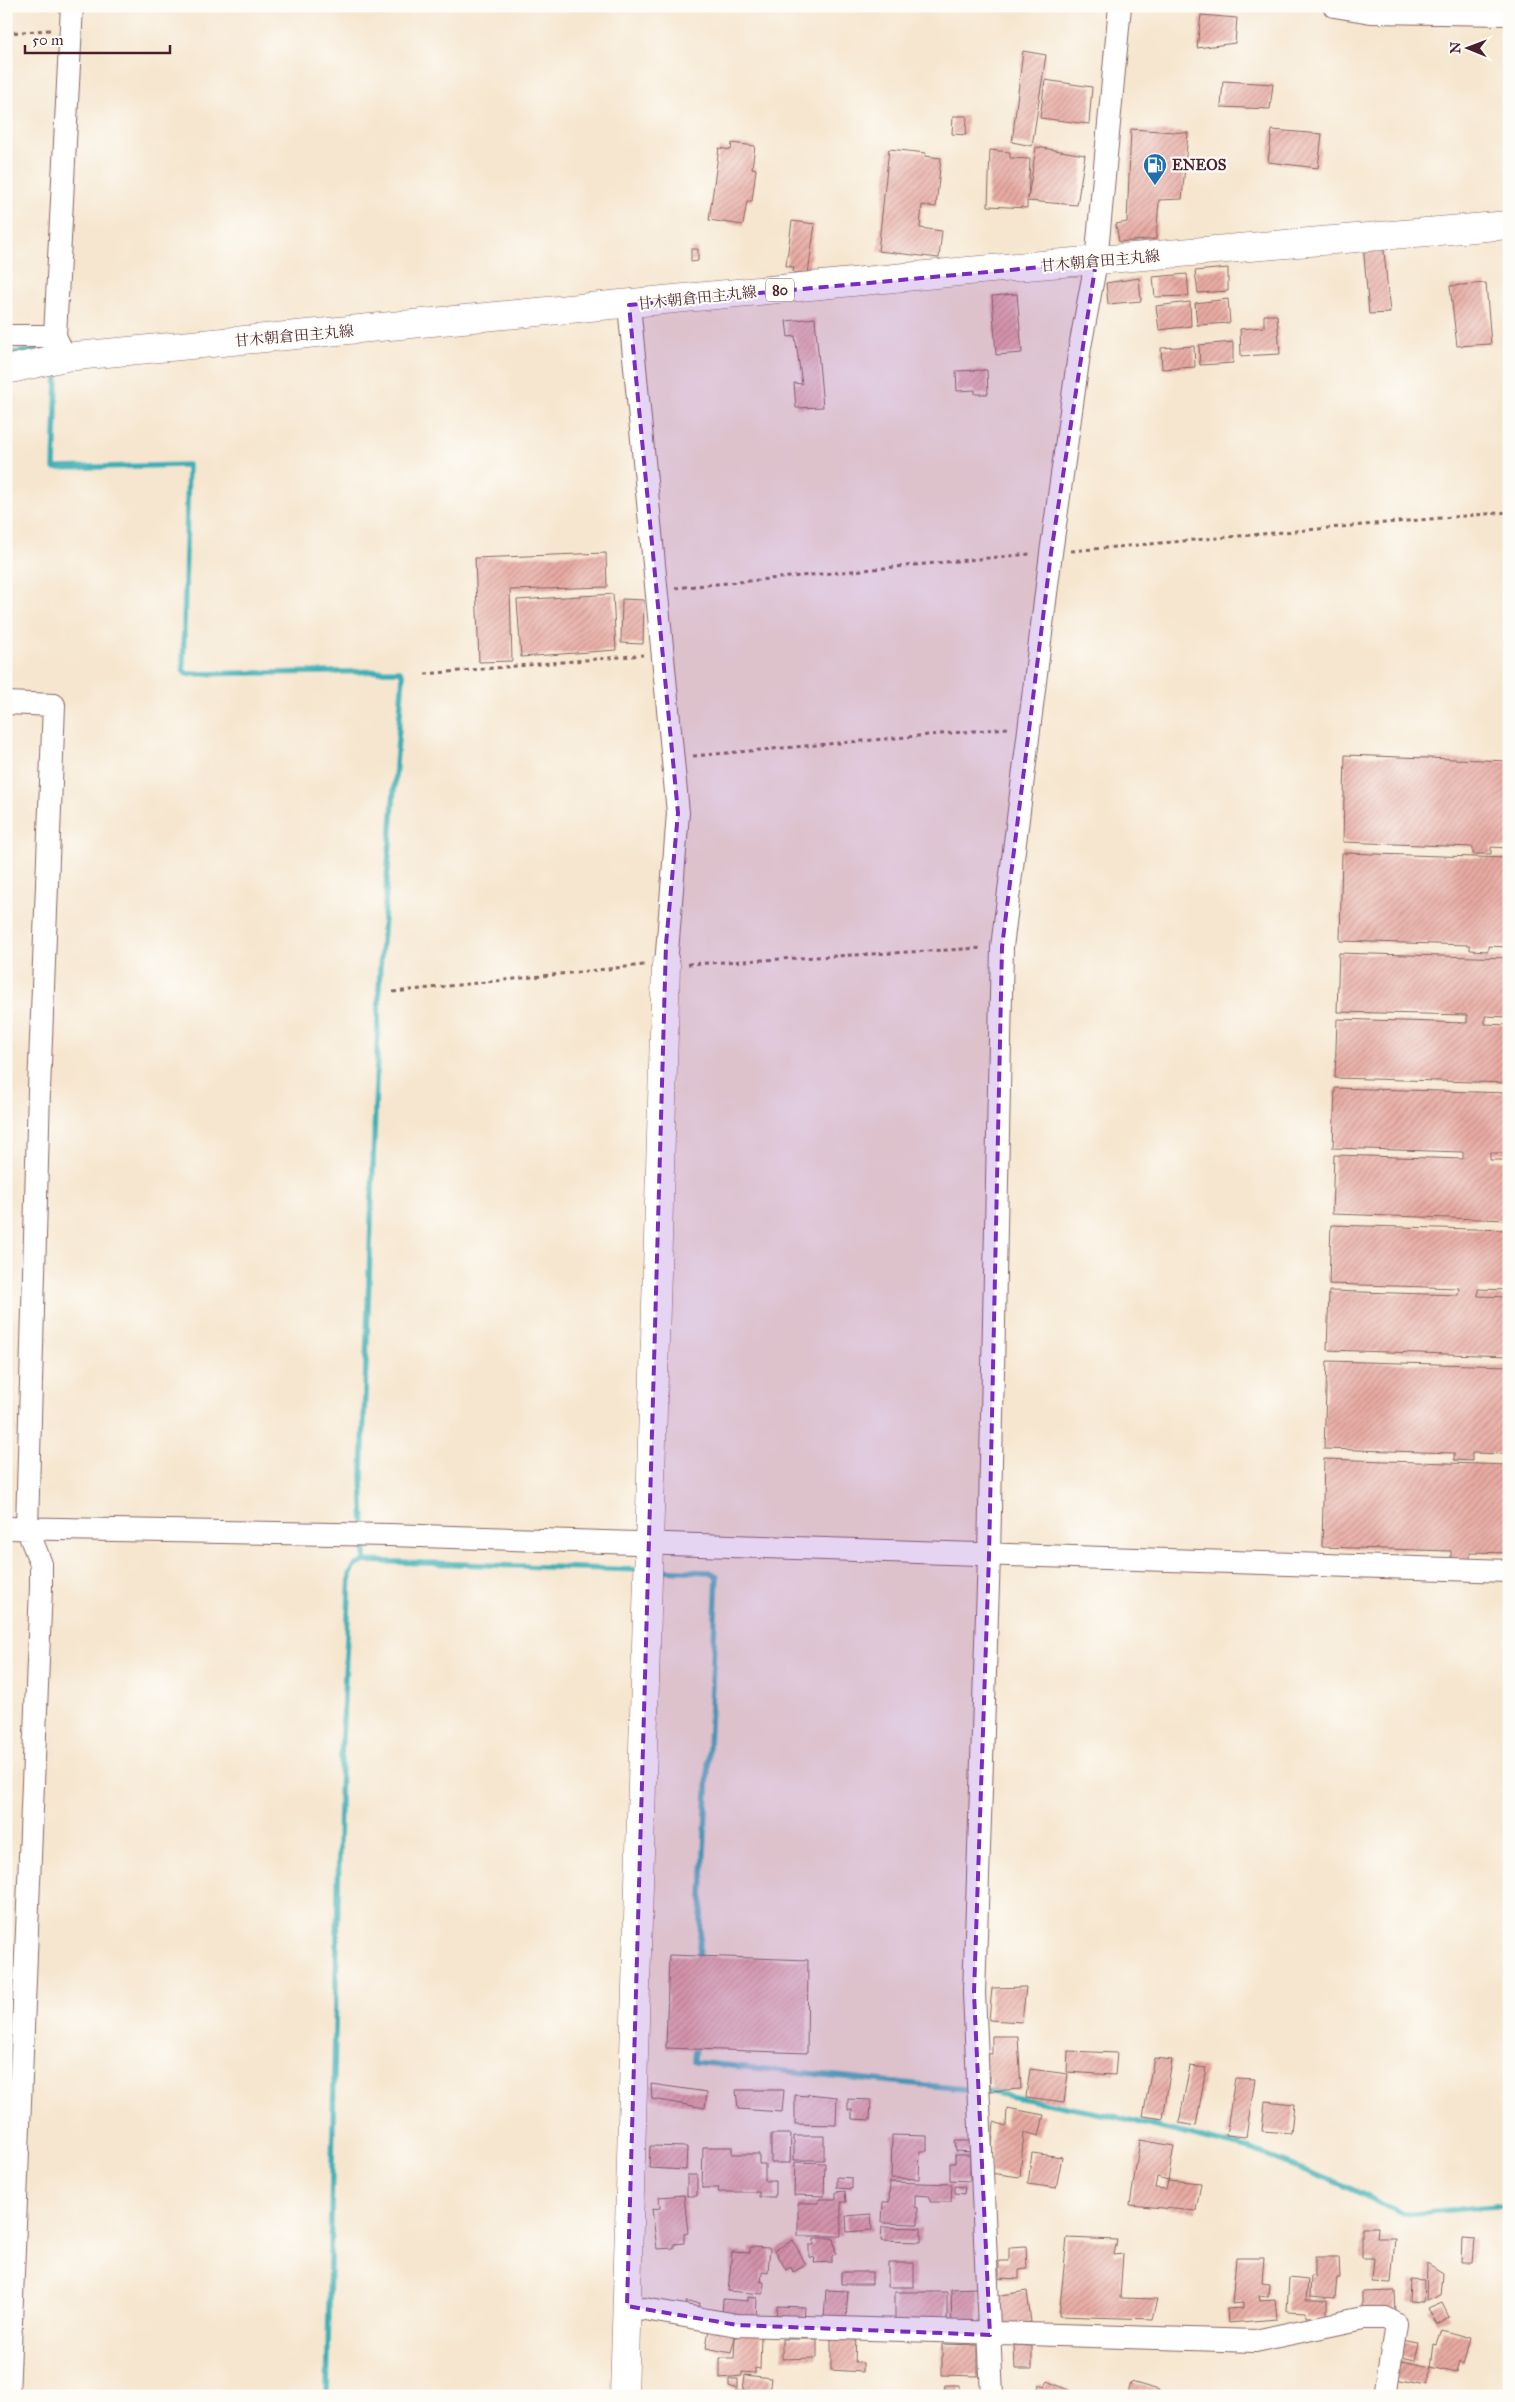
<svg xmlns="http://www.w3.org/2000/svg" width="1515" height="2402" viewBox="0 0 1515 2402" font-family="'IM FELL Great Primer','Noto Serif JP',serif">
	<defs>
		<pattern id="building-hatch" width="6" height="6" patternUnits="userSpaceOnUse" patternTransform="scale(1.25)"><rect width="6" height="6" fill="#e8aba3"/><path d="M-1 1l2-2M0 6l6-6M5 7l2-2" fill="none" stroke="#be8b85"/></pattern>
	</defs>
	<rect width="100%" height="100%" fill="#fdfcf7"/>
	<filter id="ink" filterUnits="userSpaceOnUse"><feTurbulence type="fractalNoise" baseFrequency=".02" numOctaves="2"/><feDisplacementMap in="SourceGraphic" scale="10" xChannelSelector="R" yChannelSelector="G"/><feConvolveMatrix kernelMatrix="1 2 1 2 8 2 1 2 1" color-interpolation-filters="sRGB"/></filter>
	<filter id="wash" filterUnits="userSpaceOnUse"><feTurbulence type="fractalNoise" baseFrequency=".0096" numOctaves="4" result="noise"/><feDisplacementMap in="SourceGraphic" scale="20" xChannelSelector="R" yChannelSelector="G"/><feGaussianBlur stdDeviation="1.12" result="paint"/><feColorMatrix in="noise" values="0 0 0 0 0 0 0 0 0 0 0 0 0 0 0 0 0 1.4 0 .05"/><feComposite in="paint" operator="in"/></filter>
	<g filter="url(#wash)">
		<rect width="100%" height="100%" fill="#f6e6cf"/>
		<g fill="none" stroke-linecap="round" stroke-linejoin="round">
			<!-- stream -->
			<path stroke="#3eafb6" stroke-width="5.5" d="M6,354L42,349
				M53,368L57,377L54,468L188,465L183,670L187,674L400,671L403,676L380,968L362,1476L364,1529
				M365,1538V1561
				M656,1570L710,1572L717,1576L699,1962
				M695,2043L694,2062L975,2090
				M984,2091L1117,2117L1251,2150L1343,2185L1403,2214L1496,2206L1509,2207
				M327,2396L341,1757L350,1575L355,1566L365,1561L641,1570"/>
		</g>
		<g id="blocks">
			<!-- building -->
			<path fill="url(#building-hatch)" d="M1201,15L1237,18L1235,43L1197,48Z
				M1023,51L1046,55L1032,146L1012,142Z
				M1045,80L1092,87L1089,124L1040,118Z
				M1223,81L1273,84L1270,109L1221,107Z
				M953,116H967L966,135L952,134Z
				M1131,129L1188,133L1182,199L1159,200L1156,239L1119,242L1116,224L1127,222Z
				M1272,130L1322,134L1318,168L1268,162Z
				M732,143L755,146L752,168L756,169L752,201H747L743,225L709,220L719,148L731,150Z
				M1036,147L1085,155L1077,205L1027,201V208L988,206L990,150L1010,152V158L1030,159L1028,199Z
				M889,149L926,153L925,156L941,158L936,207L922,205L920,228L942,231L939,258L878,251Z
				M792,221L815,224L808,274L793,272L794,267L786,266Z
				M1383,241L1390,313L1369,314L1363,244Z
				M691,249H698V261L691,262Z
				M1228,268V291L1198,293L1195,271Z
				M1187,274L1189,296L1155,297L1153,277Z
				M1139,278L1141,301L1108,304L1106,283Z
				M1486,283L1491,344L1457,346L1450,286Z
				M1017,294L1022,353L996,355L992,296Z
				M1228,299L1230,323L1197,325L1195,303Z
				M1190,302L1191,326L1159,330L1156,306Z
				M1264,315H1277L1280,354L1241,356L1240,329L1264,327Z
				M815,318L823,407L796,408L794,383L802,384L795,336L788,337L786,321Z
				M1233,342V363L1200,365L1199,345Z
				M1194,346L1195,367L1162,369L1161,348Z
				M987,370L988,394H975V390L957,391L956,371Z
				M606,553L607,587L510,590L512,661L479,662L475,558Z
				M613,594L616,650L521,657L517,600Z
				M622,599L644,600L643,644L621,643Z
				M1345,755L1509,761V848L1491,847V854H1473V847L1343,842Z
				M1342,853L1509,858V947L1488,946V951L1470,950V945L1340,941Z
				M1339,953L1509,958V1017L1485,1016V1024L1509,1025V1083L1335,1078L1337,1019L1467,1023V1015L1337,1012Z
				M1335,1088L1509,1093V1153H1490V1160H1509V1220L1332,1214L1334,1155L1463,1159V1152L1333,1148Z
				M1331,1225L1509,1230V1290L1478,1289V1296L1509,1297V1356L1327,1350L1329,1291L1458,1295L1459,1288L1329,1284Z
				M1327,1361L1509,1366V1454L1472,1453V1461L1454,1460V1453L1324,1449Z
				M1324,1459L1509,1465V1553L1470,1552V1560L1451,1559V1551L1322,1547Z
				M669,1955L808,1960L807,2053L666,2048Z
				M1026,1987L1022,2022L989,2020L992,1988Z
				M992,2036H1018L1021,2089L990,2091V2076L984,2078L983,2054H992Z
				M1068,2051L1117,2053L1115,2075L1067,2072Z
				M1154,2058L1172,2060L1163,2119L1143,2116Z
				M1190,2066L1206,2068L1196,2126L1179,2123Z
				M1030,2069L1068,2074L1064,2102L1026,2097Z
				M1235,2078L1255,2079L1246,2137L1226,2135Z
				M651,2084L707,2092L705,2108L652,2099Z
				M736,2090H784L782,2112L738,2109Z
				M808,2094L837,2097L836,2125L795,2124V2095L808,2096Z
				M848,2099L871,2100L870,2120L852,2119V2110H848Z
				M1265,2101L1294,2104L1291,2133L1262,2131Z
				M1007,2108L1044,2115L1039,2136L1024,2132L1020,2177L990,2173L994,2122L1006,2126Z
				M771,2134H791L790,2163H771Z
				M892,2135L927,2136V2151H920L919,2179L891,2178Z
				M794,2136H824V2160H794Z
				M1140,2140L1174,2146L1168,2180L1157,2177L1155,2188L1166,2189L1168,2180L1201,2183L1196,2211L1130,2205Z
				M955,2141H971V2152L956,2151Z
				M650,2146L687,2147L686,2170L649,2168Z
				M703,2147H732V2154H759V2164H765V2181H775V2197H759V2192H718L719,2188H702Z
				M1032,2153L1062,2157L1056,2188L1028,2184Z
				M955,2155H970V2181L950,2180V2163H955Z
				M795,2162L825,2163L824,2196L794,2195Z
				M687,2175H697V2196H687Z
				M837,2177L852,2178V2189L837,2188Z
				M890,2182L952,2184L951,2202H930V2196L915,2195V2207L918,2208V2224L882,2223L883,2202H889Z
				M955,2186L965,2187L964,2194L955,2193Z
				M845,2191L846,2202H841V2236H798V2203H819V2199H836V2192Z
				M684,2195L688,2233L684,2234V2243L674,2244V2248L657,2249L652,2209L660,2208L659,2197Z
				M871,2214L872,2230L847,2232L846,2216Z
				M882,2227L921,2228V2242L881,2241Z
				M1362,2227H1378L1377,2238H1395L1391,2283L1372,2282L1374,2258H1362Z
				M814,2238H833L836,2253L832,2256V2262L814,2263L815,2258L809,2257V2245H814Z
				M1067,2238L1117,2240L1114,2255L1123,2254L1120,2298L1157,2299L1152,2319L1059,2316Z
				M1462,2238L1475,2239L1473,2262H1461Z
				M793,2240L806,2265L793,2272L791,2267L786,2270L775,2250Z
				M750,2247L770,2248L768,2272L762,2271L761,2282H764L763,2294L728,2291L732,2252L750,2253Z
				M1026,2247L1027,2268L1019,2269V2279L999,2278V2261H1009V2248Z
				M1315,2257H1339L1340,2278H1337L1335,2298L1310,2296L1311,2276L1315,2277Z
				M1236,2258H1264L1262,2283L1269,2284L1268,2297L1259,2296L1260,2301L1275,2300L1277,2319L1228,2323L1227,2309L1243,2308V2303L1232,2304Z
				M888,2263H914V2287H888Z
				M1427,2263L1443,2273L1441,2295L1426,2301Z
				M841,2272H872V2284H841Z
				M1289,2278L1308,2280L1306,2300H1327V2317H1306V2312L1287,2311Z
				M1410,2280L1424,2281L1423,2302L1409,2301Z
				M978,2288V2328H952L951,2289Z
				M826,2290L848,2291L846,2320L824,2319Z
				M1027,2291L1031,2322L1000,2328L995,2296Z
				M1395,2291L1396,2314L1362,2313V2292Z
				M895,2292H947V2327H895Z
				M748,2297L757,2298L756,2319L722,2317L723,2299L748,2301Z
				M686,2302L700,2303L699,2312L685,2311Z
				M1442,2303L1449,2317L1437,2324L1428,2309Z
				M777,2306L805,2307L804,2323L776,2322Z
				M709,2329L735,2333V2337H738V2334H761L760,2369L755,2368V2373L742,2372V2376L720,2378V2358H734L735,2337L731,2353L706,2348Z
				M1442,2330L1471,2338L1464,2364L1460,2361L1457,2373L1431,2367L1425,2385L1396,2379L1397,2360L1431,2367L1434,2344L1437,2345Z
				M831,2335H856L855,2362L863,2363V2372L831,2370Z
				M782,2339H817V2358L782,2359Z
				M1401,2340L1419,2343L1415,2360L1398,2356Z
				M942,2344L978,2345V2376L942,2375Z
				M1014,2345L1032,2346V2369H1015Z
				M745,2375L771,2378L769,2394L743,2390Z
				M729,2379H738V2389L729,2386Z
				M1048,2381L1070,2391L1069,2396H1037L1039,2384L1045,2386Z
				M1131,2382L1159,2390L1157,2396H1127Z
				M945,2385H959V2396H944Z
				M736,2391H750V2396H736Z"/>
		</g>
	</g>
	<g filter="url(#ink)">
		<use href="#blocks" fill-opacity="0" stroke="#866564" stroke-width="1"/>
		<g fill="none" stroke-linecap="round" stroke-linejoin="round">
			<!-- street casing -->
			<g stroke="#866564" stroke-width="24">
				<path id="street" d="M1334,6L1371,12L1509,14
					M629,305L678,813L666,965
					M6,336H55
					M65,357L55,336L72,6
					M6,703L54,705L39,1090L27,1528L41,1564V1587L8,2396
					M6,1528L389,1535L1509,1571
					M627,2306L737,2325L1255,2341L1364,2318H1385L1396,2324L1385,2396
					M992,2396L974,1993L989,1556L1002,947L1051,553L1080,347L1096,262L1120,6"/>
			</g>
			<!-- secondary casing -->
			<g stroke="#866564" stroke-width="29">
				<path id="secondary" d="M624,2396L666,965"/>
			</g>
			<!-- primary casing -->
			<g stroke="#866564" stroke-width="29">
				<path id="primary" d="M6,370L65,357L968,271L1509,225"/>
			</g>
			<!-- path -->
			<path stroke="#866564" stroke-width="3" stroke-dasharray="4 4" stroke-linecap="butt" d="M6,33L51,30
				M1071,551L1509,512
				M675,588L1030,554
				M425,674L643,655
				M693,756L1008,728
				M688,964L983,948
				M393,992L644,965"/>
			<!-- street -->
			<use href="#street" stroke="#fff" stroke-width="22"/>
			<!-- secondary -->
			<use href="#secondary" stroke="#fff" stroke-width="28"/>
			<!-- primary -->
			<use href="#primary" stroke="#fff" stroke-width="28"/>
		</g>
	</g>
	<!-- marked area -->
	<path fill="#7b2cbf" fill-opacity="0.2" stroke="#7b2cbf" stroke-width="4" stroke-dasharray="10 6" stroke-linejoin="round" d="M1096,262L1051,553L1002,947L989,1556L974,1993L990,2335L737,2325L627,2306L666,944L678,813L629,305Z"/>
	<!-- icons -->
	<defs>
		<g id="fuel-pin" transform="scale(1.25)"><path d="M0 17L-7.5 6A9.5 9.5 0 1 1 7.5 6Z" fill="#1f6fb2" stroke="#fdfcf7"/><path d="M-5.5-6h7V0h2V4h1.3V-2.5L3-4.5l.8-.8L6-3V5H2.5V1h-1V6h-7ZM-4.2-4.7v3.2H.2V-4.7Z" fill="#fff"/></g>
	</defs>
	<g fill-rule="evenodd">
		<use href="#fuel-pin" x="1155" y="165"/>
	</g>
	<g text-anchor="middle" stroke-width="4.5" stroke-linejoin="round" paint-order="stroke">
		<!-- shield labels -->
		<rect fill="#fdfcf7" stroke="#806168" stroke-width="1" x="766" y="278.5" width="28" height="23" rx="4"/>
		<g font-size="14" font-weight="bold" fill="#4a1f2b">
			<text x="780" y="295">80</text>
		</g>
		<!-- poi labels -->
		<g font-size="15" font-weight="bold" fill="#4a1f2b" stroke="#fdfcf7" text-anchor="start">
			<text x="1172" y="170">ENEOS</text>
		</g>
		<!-- street labels -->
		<g font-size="15" fill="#4a1f2b" stroke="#fdfcf7">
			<text transform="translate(1100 261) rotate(-5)" y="5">甘木朝倉田主丸線</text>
			<text transform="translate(697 298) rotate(-6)" y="5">甘木朝倉田主丸線</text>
			<text transform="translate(294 336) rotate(-5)" y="5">甘木朝倉田主丸線</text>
		</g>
	</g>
	<!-- margin -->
	<rect width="1515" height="2402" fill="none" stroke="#fdfcf7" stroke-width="25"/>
	<!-- north arrow -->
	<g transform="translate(1468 48) rotate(271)" stroke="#fdfcf7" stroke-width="4" paint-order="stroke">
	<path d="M0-4L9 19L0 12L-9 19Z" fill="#4a1f2b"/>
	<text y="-8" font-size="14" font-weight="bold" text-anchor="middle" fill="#4a1f2b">N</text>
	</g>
	<!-- scale -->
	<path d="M25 45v8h145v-8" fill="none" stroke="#4a1f2b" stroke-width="2.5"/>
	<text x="32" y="45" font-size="15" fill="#4a1f2b" stroke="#fdfcf7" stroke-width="4" paint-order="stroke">50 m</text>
</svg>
